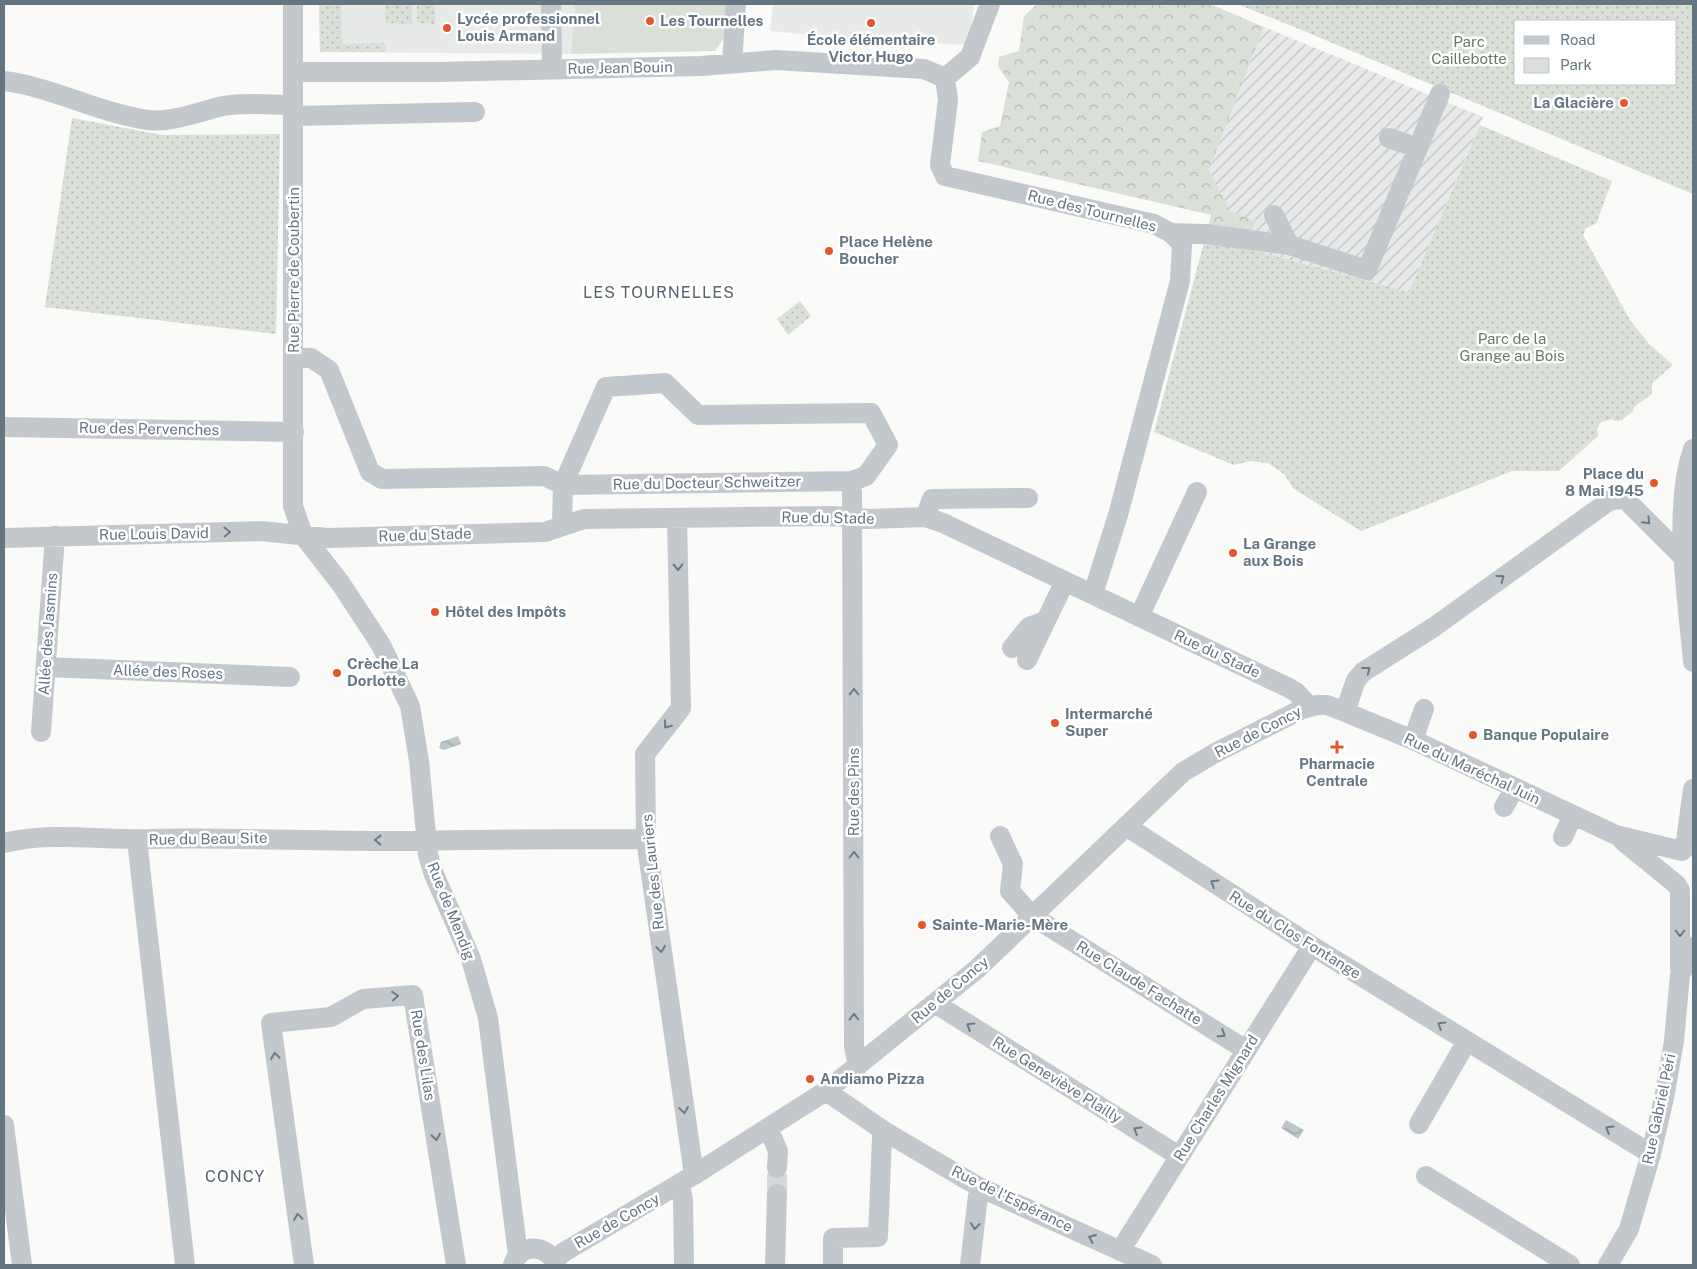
<svg xmlns="http://www.w3.org/2000/svg" width="1697" height="1269" viewBox="0 0 1697 1269" font-family="'Public Sans',sans-serif">
	<defs>
		<pattern id="industrial-furrows" width="10" height="10" patternUnits="userSpaceOnUse" patternTransform="scale(1.25)"><rect width="10" height="10" fill="#e8e9e9"/><path d="M-1 1l2-2M0 10L10 0M9 11l2-2" fill="none" stroke="#c0c1c2"/></pattern>
		<pattern id="green-dots" width="8" height="8" patternUnits="userSpaceOnUse" patternTransform="scale(1.25)"><rect width="8" height="8" fill="#dadfd7"/><path d="M2 2h.1M6 6h.1" fill="none" stroke="#b4b9b4" stroke-width="1.8" stroke-linecap="round"/></pattern>
		<pattern id="forest-crowns" width="20" height="18" patternUnits="userSpaceOnUse" patternTransform="scale(1.25)"><rect width="20" height="18" fill="#dadfd7"/><path d="M2 6a3 3 0 1 1 6 0M12 15a3 3 0 1 1 6 0" fill="none" stroke="#b4b9b4"/></pattern>
		<pattern id="water-waves" width="16" height="10" patternUnits="userSpaceOnUse" patternTransform="scale(1.25)"><rect width="16" height="10" fill="#bbc7cb"/><path d="M0 5q4-4 8 0t8 0" fill="none" stroke="#9ca6aa"/></pattern>
	</defs>
	<rect width="100%" height="100%" fill="#fafaf8"/>
	<!-- built -->
	<path fill="#e8e9e9" d="M319,4H575L571,54L320,52Z
		M773,4H974L969,45L851,39L770,31Z"/>
	<!-- industrial -->
	<path fill="url(#industrial-furrows)" d="M1264,27L1483,117L1409,292L1252,250L1208,227L1256,221L1230,211L1209,170Z"/>
	<!-- green -->
	<path fill="url(#green-dots)" fill-rule="evenodd" d="M319,4H341L342,44L385,43L386,52H320Z
		M385,4H412V24L385,23Z
		M417,4H435V24L417,23Z
		M1237,4H1693V194L1299,29ZM1516,21H1676V84H1516Z
		M72,118L162,135L280,134L276,334L45,307Z
		M1480,125L1612,181L1596,224L1586,228L1583,235L1630,320L1649,344L1673,365L1652,383V394L1634,407L1633,411L1622,420L1615,421L1612,419L1601,422L1597,428L1598,436L1559,471H1512L1361,531L1294,489L1284,474L1268,463L1250,461L1234,465L1154,432L1204,242L1252,250L1409,292Z
		M800,301L811,316L788,335L777,319Z"/>
	<!-- forest -->
	<path fill="url(#forest-crowns)" d="M1037,4H1210L1264,27L1209,170L1230,211L1256,221L1249,236L1208,227L1211,215L978,161L982,132L1000,126L1009,82L998,66L999,57L1019,51L1024,16Z"/>
	<!-- pitch -->
	<path fill="#dadfd7" d="M575,4H728L724,38L715,51L571,54Z"/>
	<!-- water -->
	<path fill="url(#water-waves)" d="M458,736L461,744L444,750L439,748L441,742Z
		M1286,1120L1304,1130L1298,1139L1281,1128Z"/>
	<g fill="none" stroke-linecap="round" stroke-linejoin="round">
		<!-- minor-tunnel -->
		<path stroke="#d5d9db" stroke-width="20" stroke-dasharray="20 10" stroke-linecap="butt" d="M777,1194V1168"/>
		<!-- minor -->
		<path stroke="#c3c8cc" stroke-width="20" d="M293,4V506L303,535L341,584L381,645L410,706L419,761L428,855L433,872L471,959L488,1018L518,1255
			M551,4L552,69
			M990,4L970,57L945,78L948,100L940,165L945,176L1154,224L1171,233L1182,244L1180,281L1118,515L1093,594
			M732,63L736,4
			M293,72H437L701,66L776,60L924,69L945,78
			M4,81C53,87 98,113 148,120C171,123 201,111 223,106C245,102 271,105 293,105
			M293,116L475,112
			M1418,148L1440,94
			M1274,215L1289,245
			M1171,233L1206,234L1289,245L1367,270L1418,148L1389,138
			M294,357L311,358L329,370L370,472L382,479L544,476L563,485L606,387L665,383L698,415L871,413L888,445L866,476L852,481
			M4,427L294,432
			M1693,449C1672,510 1688,598 1693,662
			M925,517L932,499L1028,498
			M677,519L681,708L645,754L646,839L694,1175
			M562,526L563,485L852,481L854,1046L858,1066
			M4,538L261,531L328,538L545,532L584,519L833,516L870,519L925,517L943,523L1287,687L1296,692L1309,706
			M1139,617L1197,492
			M1012,648L1029,627L1043,622
			M1027,660L1065,581
			M46,667L290,677
			M1345,712L1356,680L1363,672L1434,627L1609,501L1617,499L1626,500L1684,558
			M41,732L55,536
			M1413,740L1424,709
			M1504,807L1514,789
			M1126,826L1312,946L1651,1154
			M1000,836L1013,864L1010,891L1032,916L1246,1050
			M1563,837L1573,815
			M137,840L185,1265
			M1623,841L1677,885
			M4,843C53,831 104,841 154,839C239,837 323,842 408,841C487,839 567,839 646,839
			M1685,848L1693,789
			M1680,968V890
			M936,1004L1179,1156
			M826,1091L884,1131L979,1187L1152,1265
			M1419,1124L1467,1041
			M4,1125L22,1265
			M768,1128L778,1151L777,1168
			M1426,1176L1570,1265
			M680,1183L683,1201L684,1265
			M1120,1251L1312,946
			M554,1260L564,1252L694,1175L826,1091L977,969L1183,772L1215,753L1302,709L1317,705H1327L1345,712L1413,740L1616,835L1682,851
			M304,1265L271,1023L331,1017L363,999L413,995L456,1265
			M513,1265C520,1242 548,1244 556,1265
			M775,1265L777,1194
			M833,1265V1238L878,1237L882,1137L884,1131
			M970,1265L979,1187
			M1608,1265L1629,1229L1651,1154L1664,1098L1674,1041L1680,975L1693,947"/>
	</g>
	<!-- one-way arrows -->
	<defs><path id="oneway-chevron" d="M-2-3.5L2.5 0L-2 3.5" fill="none" stroke-width="1.6" stroke-linecap="round" stroke-linejoin="round" transform="scale(1.25)"/></defs>
	<g stroke="#6a7a87">
		<use href="#oneway-chevron" transform="translate(1647 521) rotate(46)"/>
		<use href="#oneway-chevron" transform="translate(227 532) rotate(-1)"/>
		<use href="#oneway-chevron" transform="translate(678 567) rotate(89)"/>
		<use href="#oneway-chevron" transform="translate(1501 578) rotate(-36)"/>
		<use href="#oneway-chevron" transform="translate(1367 670) rotate(-38)"/>
		<use href="#oneway-chevron" transform="translate(854 692) rotate(-90)"/>
		<use href="#oneway-chevron" transform="translate(667 725) rotate(128)"/>
		<use href="#oneway-chevron" transform="translate(378 840) rotate(-179)"/>
		<use href="#oneway-chevron" transform="translate(854 855) rotate(-90)"/>
		<use href="#oneway-chevron" transform="translate(1214 883) rotate(-148)"/>
		<use href="#oneway-chevron" transform="translate(1680 933) rotate(90)"/>
		<use href="#oneway-chevron" transform="translate(661 949) rotate(82)"/>
		<use href="#oneway-chevron" transform="translate(395 996) rotate(-5)"/>
		<use href="#oneway-chevron" transform="translate(854 1017) rotate(-90)"/>
		<use href="#oneway-chevron" transform="translate(1441 1025) rotate(-148)"/>
		<use href="#oneway-chevron" transform="translate(970 1026) rotate(-148)"/>
		<use href="#oneway-chevron" transform="translate(1222 1034) rotate(32)"/>
		<use href="#oneway-chevron" transform="translate(275 1056) rotate(-98)"/>
		<use href="#oneway-chevron" transform="translate(684 1110) rotate(82)"/>
		<use href="#oneway-chevron" transform="translate(1609 1129) rotate(-148)"/>
		<use href="#oneway-chevron" transform="translate(1137 1130) rotate(-148)"/>
		<use href="#oneway-chevron" transform="translate(436 1137) rotate(81)"/>
		<use href="#oneway-chevron" transform="translate(298 1217) rotate(-98)"/>
		<use href="#oneway-chevron" transform="translate(975 1226) rotate(96)"/>
		<use href="#oneway-chevron" transform="translate(1092 1238) rotate(-156)"/>
	</g>
	<!-- markers -->
	<g fill="#e4572e" stroke="#fff" stroke-width="2">
		<circle cx="650" cy="21" r="5"/>
		<circle cx="871" cy="23" r="5"/>
		<circle cx="447" cy="28" r="5"/>
		<circle cx="1624" cy="103" r="5"/>
		<circle cx="829" cy="251" r="5"/>
		<circle cx="1654" cy="483" r="5"/>
		<circle cx="1233" cy="553" r="5"/>
		<circle cx="435" cy="612" r="5"/>
		<circle cx="337" cy="673" r="5"/>
		<circle cx="1055" cy="723" r="5"/>
		<circle cx="1473" cy="735" r="5"/>
		<path d="M1334.5 739.5h5v5h5v5h-5v5h-5v-5h-5v-5h5z"/>
		<circle cx="922" cy="925" r="5"/>
		<circle cx="810" cy="1079" r="5"/>
	</g>
	<g text-anchor="middle" stroke-width="5" stroke-linejoin="round" paint-order="stroke">
		<!-- poi labels -->
		<g font-size="15" font-weight="bold" fill="#657683" stroke="#fff" text-anchor="start">
			<text x="457" y="24">Lycée professionnel<tspan x="457" dy="17">Louis Armand</tspan></text>
			<text x="660" y="26">Les Tournelles</text>
			<text x="871" y="45" text-anchor="middle">École élémentaire<tspan x="871" dy="17">Victor Hugo</tspan></text>
			<text x="1614" y="108" text-anchor="end">La Glacière</text>
			<text x="839" y="247">Place Helène<tspan x="839" dy="17">Boucher</tspan></text>
			<text x="1644" y="479" text-anchor="end">Place du<tspan x="1644" dy="17">8 Mai 1945</tspan></text>
			<text x="1243" y="549">La Grange<tspan x="1243" dy="17">aux Bois</tspan></text>
			<text x="445" y="617">Hôtel des Impôts</text>
			<text x="347" y="669">Crèche La<tspan x="347" dy="17">Dorlotte</tspan></text>
			<text x="1065" y="719">Intermarché<tspan x="1065" dy="17">Super</tspan></text>
			<text x="1483" y="740">Banque Populaire</text>
			<text x="1337" y="769" text-anchor="middle">Pharmacie<tspan x="1337" dy="17">Centrale</tspan></text>
			<text x="932" y="930">Sainte-Marie-Mère</text>
			<text x="820" y="1084">Andiamo Pizza</text>
		</g>
		<!-- park labels -->
		<g font-size="15" fill="#687a64" stroke="#fff">
			<text x="1469" y="47">Parc<tspan x="1469" dy="17">Caillebotte</tspan></text>
			<text x="1512" y="344">Parc de la<tspan x="1512" dy="17">Grange au Bois</tspan></text>
		</g>
		<!-- street labels -->
		<g font-size="15" fill="#657683" stroke="#fff">
			<text transform="translate(620 68) rotate(-1)" y="5">Rue Jean Bouin</text>
			<text transform="translate(1092 211) rotate(14)" y="5">Rue des Tournelles</text>
			<text transform="translate(294 270) rotate(-90)" y="5">Rue Pierre de Coubertin</text>
			<text transform="translate(149 429) rotate(1)" y="5">Rue des Pervenches</text>
			<text transform="translate(707 483) rotate(-1)" y="5">Rue du Docteur Schweitzer</text>
			<text transform="translate(828 518) rotate(1)" y="5">Rue du Stade</text>
			<text transform="translate(154 534) rotate(-1)" y="5">Rue Louis David</text>
			<text transform="translate(425 535) rotate(-2)" y="5">Rue du Stade</text>
			<text transform="translate(48 634) rotate(-86)" y="5">Allée des Jasmins</text>
			<text transform="translate(1217 654) rotate(25)" y="5">Rue du Stade</text>
			<text transform="translate(168 672) rotate(2)" y="5">Allée des Roses</text>
			<text transform="translate(1258 732) rotate(-27)" y="5">Rue de Concy</text>
			<text transform="translate(1472 769) rotate(25)" y="5">Rue du Maréchal Juin</text>
			<text transform="translate(854 792) rotate(-90)" y="5">Rue des Pins</text>
			<text transform="translate(208 839) rotate(-1)" y="5">Rue du Beau Site</text>
			<text transform="translate(653 872) rotate(-96)" y="5">Rue des Lauriers</text>
			<text transform="translate(451 911) rotate(68)" y="5">Rue de Mendig</text>
			<text transform="translate(1295 935) rotate(32)" y="5">Rue du Clos Fontange</text>
			<text transform="translate(1139 983) rotate(32)" y="5">Rue Claude Fachatte</text>
			<text transform="translate(950 990) rotate(-40)" y="5">Rue de Concy</text>
			<text transform="translate(423 1055) rotate(81)" y="5">Rue des Lilas</text>
			<text transform="translate(1057 1080) rotate(32)" y="5">Rue Geneviève Plailly</text>
			<text transform="translate(1216 1098) rotate(-58)" y="5">Rue Charles Mignard</text>
			<text transform="translate(1659 1109) rotate(-78)" y="5">Rue Gabriel Péri</text>
			<text transform="translate(1012 1199) rotate(26)" y="5">Rue de l'Espérance</text>
			<text transform="translate(617 1221) rotate(-30)" y="5">Rue de Concy</text>
		</g>
		<!-- neighbourhood labels -->
		<g font-size="16" letter-spacing="1" fill="#57646e" stroke="#fff">
			<text x="659" y="298">LES TOURNELLES</text>
			<text x="235" y="1182">CONCY</text>
		</g>
	</g>
	<!-- border -->
	<rect width="1697" height="1269" fill="none" stroke="#657683" stroke-width="10"/>
	<!-- legend -->
	<rect x="1514" y="20" width="162" height="65" fill="#ffffff" stroke="#c1c8cd"/>
	<rect x="1524" y="36" width="25" height="8" fill="#c3c8cc" stroke="#c1c8cd"/>
	<text x="1560" y="45" font-size="15" fill="#657683">Road</text>
	<rect x="1524" y="58" width="25" height="15" fill="#dadfd7" stroke="#c1c8cd"/>
	<text x="1560" y="70" font-size="15" fill="#657683">Park</text>
</svg>
